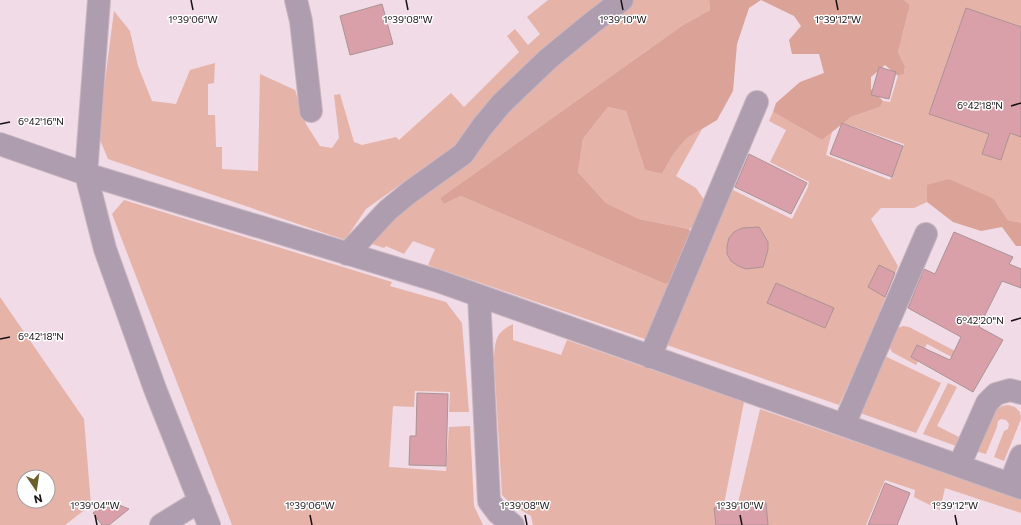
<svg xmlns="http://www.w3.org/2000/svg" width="1021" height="525" viewBox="0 0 1021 525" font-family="Commissioner,sans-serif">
	<rect width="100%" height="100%" fill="#f0dbe6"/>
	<!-- green -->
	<path fill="#e6b3a9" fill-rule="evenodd" d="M548,0H611L454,151L401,184L366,209L345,240L108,159L98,135L114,11L130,31L138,66L152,101L176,104L190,70L215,63L214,83L208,84V115H215L216,147H222V169L258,171L260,74L295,90L306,124L320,146L332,148L339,138L334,95L340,94L354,142L362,145L396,137L399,140L451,93L464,107L519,52L507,36L515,29L528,45L540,34L527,17Z
		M625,0H709L710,10L683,25L440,198L444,204L461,196L665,284L673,282L653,331L645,339L428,265L435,249L413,241L404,254L386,246L384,248L369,243L394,210Z
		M904,0H1021V223L1008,220L994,199L927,185V202L914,208H881L871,219L898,266L864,351L839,405L664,344L693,277L733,190L792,219L808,187L809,182L770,162L786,130L769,121L773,112L822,140L832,132L826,155L890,180L904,144L843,123L851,117L880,107L883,101L890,102L898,76L904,74L905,66L898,52L910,5Z
		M608,107L626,111L645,170L662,174L674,153L687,138L702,129L676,176L696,188L707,204L703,220L689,229L639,219L606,203L578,172L583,139Z
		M124,200L392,282L390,286L446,302L462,323L469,412H449L450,392L415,391L414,407L393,406L389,467L446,471L449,427L470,426L474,506L483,525H232L112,214Z
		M0,297L84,419L91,505L65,525H0ZM24,477H48V501H24Z
		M513,324V340L561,355L567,340L744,402L724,504C729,506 734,506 738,503L760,409L1021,499V513L945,488L940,510L914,497L915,490L885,480L866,525H533L531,516L512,505L502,495L494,360C495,341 495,333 513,324Z
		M903,326L909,327L976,362L973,368L927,344L916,365L892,352L889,346L898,328Z
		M887,357L941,383L916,433L860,413L884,359Z
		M948,383L957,387L937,426L959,437L956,446L923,434Z
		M1008,405L1015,407L1020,412L1021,419L1004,461L994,457L1004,431L1008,429L1009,424L1006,420L1001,419L998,421L997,427L986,454L975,451L996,410L1002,406Z"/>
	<!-- forest -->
	<path fill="#dba297" d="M709,0H904L910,5L898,52L905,66L904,74L898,76L885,65L871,77V89L883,101L880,107L851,117L822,140L773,112L776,103L800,82L824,73L819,54H792L789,40L801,26L794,16L761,0L749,8L737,44L733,91L717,120L687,138L674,153L662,174L645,170L626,111L608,107L583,139L578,172L606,203L639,219L689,229L697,248L673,282L665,284L461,196L444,204L440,198L683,25L710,10Z
		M949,179L994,199L1008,220L1021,223V246H1016L1002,227L981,231L953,222L927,202V185Z"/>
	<!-- building -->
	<path fill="#daa0a9" stroke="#aa9396" d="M382,4L393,44L350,55L340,16Z
		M966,8L1021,27V137L1010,133L1001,160L982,154L989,134L929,114Z
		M879,67L896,72L889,99L871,95Z
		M842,123L903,146L892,177L830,154Z
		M749,154L807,183L791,214L735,187Z
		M759,227L768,242V250L763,267L746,269L738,266L731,261L727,254V246L729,238L734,232L742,228Z
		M954,232L1013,257L1009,264L1021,269V288L1002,281L979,327L1003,340L973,392L911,357L917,345L950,360L961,337L908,308L924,269L935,274Z
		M879,265L895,273L885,297L868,287Z
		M776,283L834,308L825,328L767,303Z
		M417,393L448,394L446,466L409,465L410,436H416Z
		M885,483L910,493L897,525H868Z
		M109,501L129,509L109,525H102L93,513Z
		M766,503L768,525H716L714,508Z"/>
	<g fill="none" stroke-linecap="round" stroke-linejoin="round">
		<!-- minor casing -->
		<g stroke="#c9b6c0" stroke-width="24">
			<path id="minor" d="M99,0L86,174L105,249L155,389L209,525
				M296,0L301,21L311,111
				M0,144L86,174L438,281L1021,488
				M347,254L388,210L410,192L463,154L482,127L501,104L548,59L593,22L622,0
				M479,296L489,501L498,513L513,525
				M650,357L757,102
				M844,425L926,234
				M959,466L987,403L996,394L1010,390L1021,393
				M1010,484L1021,456
				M161,525L200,501"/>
		</g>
		<!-- minor -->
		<use href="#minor" stroke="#ae9daf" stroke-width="22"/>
	</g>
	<!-- ticks -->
	<path fill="none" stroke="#171014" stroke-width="1.5" d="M191,0L193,10M406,0L408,10M621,0L623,10M836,0L838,10M1011,106L1021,103M0,124L10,122M1011,321L1021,318M0,339L10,337M95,515L97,525M310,515L312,525M525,515L527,525M740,515L742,525M955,515L957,525"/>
	<g font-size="10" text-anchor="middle" fill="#171014" stroke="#fff" stroke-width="3" stroke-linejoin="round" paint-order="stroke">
		<text x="193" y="23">1°39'06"W</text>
		<text x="408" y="23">1°39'08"W</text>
		<text x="623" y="23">1°39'10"W</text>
		<text x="838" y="23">1°39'12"W</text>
		<text x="980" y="109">6°42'18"N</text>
		<text x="41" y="125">6°42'16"N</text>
		<text x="980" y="324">6°42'20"N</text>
		<text x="41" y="340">6°42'18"N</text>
		<text x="95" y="509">1°39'04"W</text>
		<text x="310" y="509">1°39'06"W</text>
		<text x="525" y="509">1°39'08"W</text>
		<text x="740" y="509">1°39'10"W</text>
		<text x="955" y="509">1°39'12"W</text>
	</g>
	<!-- north arrow -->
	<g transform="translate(36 489) rotate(167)"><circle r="19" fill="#ffffff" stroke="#a29fa1"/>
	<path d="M0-3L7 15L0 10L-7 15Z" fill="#685f2c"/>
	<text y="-6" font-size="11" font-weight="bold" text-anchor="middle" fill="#171014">N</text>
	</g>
</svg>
